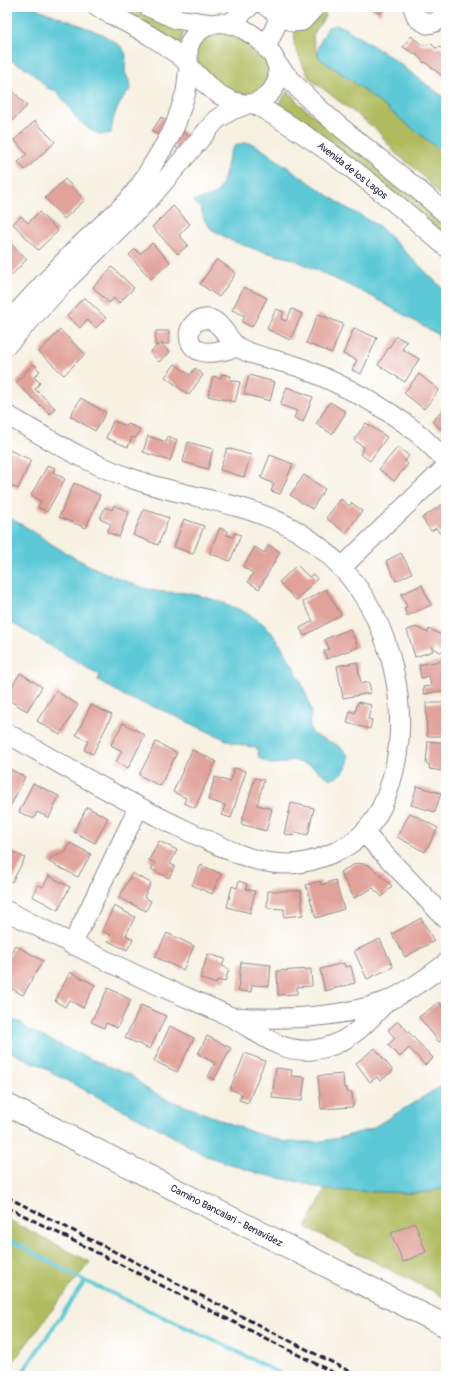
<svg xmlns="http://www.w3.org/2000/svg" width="453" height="1383" viewBox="0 0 453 1383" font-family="Pangolin,sans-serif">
	<rect width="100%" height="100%" fill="#fff"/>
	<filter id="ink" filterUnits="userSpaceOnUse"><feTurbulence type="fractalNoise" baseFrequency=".025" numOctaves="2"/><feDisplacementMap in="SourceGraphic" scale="8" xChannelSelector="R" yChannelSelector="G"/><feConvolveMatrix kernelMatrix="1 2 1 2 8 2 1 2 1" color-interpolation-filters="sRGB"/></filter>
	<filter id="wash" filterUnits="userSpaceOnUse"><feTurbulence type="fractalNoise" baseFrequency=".012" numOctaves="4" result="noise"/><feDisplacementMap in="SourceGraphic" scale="16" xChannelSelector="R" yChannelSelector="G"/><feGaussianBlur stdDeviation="0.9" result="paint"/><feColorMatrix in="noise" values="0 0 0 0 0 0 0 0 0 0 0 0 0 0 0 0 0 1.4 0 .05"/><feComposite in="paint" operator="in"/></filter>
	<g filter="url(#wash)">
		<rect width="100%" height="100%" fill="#f7f1e2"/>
		<!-- green -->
		<path fill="#afbb5d" stroke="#686e4c" d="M113,7H134L167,25L184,32L180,44Z
			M318,9L326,15L313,35L314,44L319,58L351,80L446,155V202L417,170L395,153L377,130L309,78L294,45L295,31Z
			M222,31L240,37L263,54L273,75L256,97L226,91L198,65L196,46L208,33Z
			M288,90L298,103L402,185L446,224V239L355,162L275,105L280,102Z
			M446,1188V1298L306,1227L325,1190L411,1193L429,1192Z
			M7,1219L90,1262L61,1298L7,1370Z"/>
		<!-- water -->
		<path fill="#5dc9d7" stroke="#407689" d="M7,7H33L102,34L122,47L126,55L125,72L129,81L130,89C119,103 112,115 111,133L101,135L91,130L78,120L57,91L47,88L37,77L26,68L7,58Z
			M335,25L343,27L392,58L446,99V155L351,80L319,58L318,47L328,27Z
			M243,143H250L257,146L345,207L379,226L446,292V348L438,340L439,335L371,296L293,259L257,250L232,241L211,229L204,219L201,208L193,201C200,198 208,199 214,195C228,185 226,152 234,147C236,145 240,144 243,143Z
			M7,516C14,521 23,525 31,530C59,550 88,567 121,579C131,583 142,588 152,590C163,593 175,592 186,593C212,597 256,612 272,633C287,652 305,686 311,709C312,716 307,722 311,730C316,742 338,738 349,757C347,769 343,777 330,779L310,765L291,760L286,763L271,764L259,758L257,748L233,743L162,710L128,698L98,680L100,675L7,620Z
			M7,1019L22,1023L27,1029L37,1034L88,1058L132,1076L147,1089L167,1099L252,1132L286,1142H316L339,1138L371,1129L446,1083V1188L429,1192L411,1193L325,1190L304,1183L260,1174L206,1156L160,1129L56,1075L37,1063H34L7,1050Z"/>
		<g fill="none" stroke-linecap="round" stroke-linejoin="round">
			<!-- stream -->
			<path stroke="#5dc9d7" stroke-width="4" d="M7,1238L85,1281L224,1345L285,1376
				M20,1376L85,1281"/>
		</g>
		<g id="blocks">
			<!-- building -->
			<path fill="#e1a29a" d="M369,7H384L380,14Z
				M411,36L422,45L432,44L435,48L444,47L446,49V79L425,62L424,63L417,55L403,47Z
				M7,85L27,106L7,126Z
				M161,117L201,144L192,158L152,131Z
				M35,121L55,142L25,170L18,162L27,154L14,140Z
				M65,179L85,200L64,219L45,198Z
				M173,206L190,224L179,235L188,245L178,254L152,227Z
				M39,212L58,231L38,250L13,224L21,216L28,223Z
				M9,242L27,259L7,280V244Z
				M152,243L170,262L151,279L129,255L135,249L140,254Z
				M217,259L236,273L219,297L200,284Z
				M112,267L134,288L119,303L114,298L109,303L93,287Z
				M244,287L267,298L252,327L242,322L245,316L232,310Z
				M84,297L106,318L96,328L87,320L80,328L67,316Z
				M276,309L284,312L281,319L286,321L292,309L302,314L290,340L267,329Z
				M318,314L343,324L332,353L306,343Z
				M354,328L377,338L361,374L352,370L357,360L343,354Z
				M60,330L85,354L64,375L39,352Z
				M156,331H169V344H161L170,352L159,362L150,352L158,345H155Z
				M396,336L407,342L402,349L419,359L405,382L378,365Z
				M33,364L40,371L34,377L40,383L35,389L55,408L50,414L16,383Z
				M175,364L190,375L195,368L203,375L189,395L165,377Z
				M222,374L231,376L230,380L240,382L235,402L208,396L213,376L221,378Z
				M419,374L439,390L424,409L404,393Z
				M249,375L275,382L270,401L244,394Z
				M287,387L313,397L303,422L294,418L297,411L280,405Z
				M81,398L106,413L95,431L70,416Z
				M330,402L346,412L332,434L316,424Z
				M446,406V423L441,429L432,422Z
				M113,421L127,426L128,424L140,429L136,438L132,437L128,447L106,438Z
				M366,423L387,437L370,461L360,454L364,447L354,440Z
				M148,436L166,442L168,436L177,440L170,461L143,452Z
				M188,442L213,449L208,469L183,462Z
				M398,447L409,456L405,461L408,464L394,481L379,469Z
				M227,448L251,455L244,477L220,470Z
				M7,449L31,460L18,489L7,484Z
				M270,455L293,464L280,494L271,491L274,484L261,478Z
				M48,465L55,468L53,472L65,479L47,512L38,507L41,501L31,495Z
				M304,475L325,489L312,509L290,495Z
				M74,483L100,495L86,528L59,517Z
				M341,499L349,506L352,503L362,511L346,533L326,518Z
				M446,502V536L443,538L436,528L431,531L422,518Z
				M114,505L129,512L119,537L107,532L111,524L100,519L105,507L112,510Z
				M144,509L169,518L158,545L133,535Z
				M184,519L204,526L193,554L174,547Z
				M220,528L228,531L227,535L233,537L235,533L241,535L230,561L209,553Z
				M269,545L280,552L259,589L248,582L253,573L243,567L255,547L264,553Z
				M401,553L412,573L396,581L386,561Z
				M297,565L309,577L313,574L317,579L296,600L279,582Z
				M422,585L431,605L407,616L404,608L407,607L401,594Z
				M326,589L341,615L304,636L300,628L313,621L303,602Z
				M416,627L428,633L429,629L446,637V650L440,652L431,646L433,651L415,657L407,630Z
				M350,629L358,647L327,659L324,651L329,649L325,639Z
				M446,660V690L424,694L423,687L431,686L429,676L421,678L419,665Z
				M357,662L361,684L369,682L371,693L343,698L337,666Z
				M20,673L42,687L27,711L7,699V694Z
				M56,691L78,705L60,735L37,721Z
				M358,702L371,705L368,719L372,720L370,729L347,723L350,711L355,713Z
				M426,703H446V736H427Z
				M91,705L112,715L93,754L84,750L88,741L76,735Z
				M123,723L145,735L128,768L116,762L122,751L111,745Z
				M428,741L446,743V777L442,776L443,771L429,769L430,765L426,764Z
				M156,742L177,753L160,786L139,775Z
				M192,750L216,761L195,808L184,803L186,798L173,792Z
				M8,768L25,777L11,805L7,803Z
				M234,768L246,771L231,818L222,815L225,805L208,800L215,777L230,782Z
				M255,778L264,780L257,805L272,809L266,831L241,824Z
				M33,783L59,796L49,818L37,812L34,819L19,812Z
				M417,786L441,793L435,812L411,805Z
				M291,803L314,808L308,835L295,832L294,836L284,834Z
				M87,807L108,818L95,843L74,832Z
				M410,813L438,828L425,852L397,837Z
				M159,841L177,850L170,864L175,866L169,878L151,869L155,863L149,860Z
				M70,843L91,854L78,877L49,862L52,857L66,852Z
				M7,849L25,858L12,882L7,879Z
				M357,863L369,865L392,886L382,897L373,888L354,898L340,872Z
				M201,865L221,874L212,894L192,885Z
				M132,873L151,883L144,897L151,901L146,911L119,898Z
				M49,876L70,887L58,910L32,896L38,885L43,887Z
				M335,880L344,909L316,918L306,885L320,881L321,885Z
				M239,881L247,884L246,889L255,891L250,913L227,907L232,886L237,888Z
				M268,891H301L303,915L284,917V909L267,908Z
				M114,906L135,917L126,935L133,939L127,950L108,941L111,935L102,931Z
				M421,918L434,941L405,957L392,934Z
				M167,933L194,946L183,970L155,957Z
				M380,939L393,967L367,979L354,951Z
				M15,945L43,961L23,995L7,986V960Z
				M208,954L225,959L222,966L229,969L225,982L218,980L216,984L200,978Z
				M241,962L271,965L269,986L252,985L251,992L238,991Z
				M344,963L345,967L351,966L355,983L325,991L320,969Z
				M311,969L312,986L297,987V994L278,995L277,971Z
				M70,972L95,985L83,1008L69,1000L65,1007L55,1001Z
				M108,988L131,1000L117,1028L106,1023L104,1028L91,1022Z
				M439,1002L446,1012V1037L439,1042L419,1017Z
				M141,1005L166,1016L150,1049L125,1038Z
				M398,1021L433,1058L425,1065L409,1048L400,1057L388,1045L395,1038L388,1030Z
				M170,1026L194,1038L177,1072L154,1061Z
				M207,1036L231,1048L214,1080L208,1077L215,1063L198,1054Z
				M375,1048L393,1071L380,1081L377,1077L370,1082L356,1063Z
				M245,1053L265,1061L248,1103L239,1100L242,1094L230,1089Z
				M276,1068L292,1070L291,1076L305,1077L302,1101L272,1098Z
				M343,1074L344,1088L347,1087V1092H352L353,1107L321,1109L318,1076Z
				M415,1223L426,1252L403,1262L391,1233Z"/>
		</g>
	</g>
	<g filter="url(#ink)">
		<use href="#blocks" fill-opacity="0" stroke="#8c8a8e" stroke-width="1"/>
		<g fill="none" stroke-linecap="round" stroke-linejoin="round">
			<!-- minor casing -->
			<g stroke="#8c8a8e" stroke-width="21">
				<path id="minor" d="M97,7C129,24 161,39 188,63
					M149,7L176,19L211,24
					M267,7L293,22L302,21L315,7
					M413,7L417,18L427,24C438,23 443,18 445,7
					M211,24C216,23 223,22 229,24C254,29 292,62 273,89C269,96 256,104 248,104C230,104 215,93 203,81C199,76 192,71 189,65C188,62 188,59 188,56C187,39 197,31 211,24Z
					M229,24L249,7
					M266,48L284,7
					M277,64C324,123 391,163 446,214
					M253,103C324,143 385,193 446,247
					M7,323L74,251L128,201L141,184L170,136L176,123L186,92L189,66
					M7,345L67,280L151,197L217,119L232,110L248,104
					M238,347C227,349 211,355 200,351C183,344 187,320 205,319C220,317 227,340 238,347C253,357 284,361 302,368C341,384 381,404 415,431C426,440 436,451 446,460
					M7,415C50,440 92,466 139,481C215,506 282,503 341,567C393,623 413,713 390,785C381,816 365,839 335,852C316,861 294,866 273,863C245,860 219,845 194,834C129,804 68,769 7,733
					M341,568L446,467
					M365,834L446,919
					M7,911C54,935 101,959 149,981C175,993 203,1004 229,1016C258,1030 276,1053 312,1050C345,1047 365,1025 386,1002
					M72,945L138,808
					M232,1017C282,1020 336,1019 384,1002C400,997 433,974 446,963"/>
			</g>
			<!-- major casing -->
			<g stroke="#8c8a8e" stroke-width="24">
				<path id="major" d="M7,1105L446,1326"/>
			</g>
			<!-- minor -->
			<use href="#minor" stroke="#fff" stroke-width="19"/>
			<!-- major -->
			<use href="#major" stroke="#fff" stroke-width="22"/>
			<!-- rail -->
			<path stroke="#22223b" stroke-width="3" stroke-dasharray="6 3" stroke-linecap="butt" d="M7,1197L359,1376
				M7,1207L340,1376"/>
		</g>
	</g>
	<g text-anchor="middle" stroke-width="3.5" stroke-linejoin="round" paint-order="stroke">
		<!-- street labels -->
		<g font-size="10" fill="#22223b" stroke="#fff">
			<text transform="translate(353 170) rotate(38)" y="4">Avenida de los Lagos</text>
			<text transform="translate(227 1215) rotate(27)" y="4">Camino Bancalari - Benavídez</text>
		</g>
	</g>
	<!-- margin -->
	<rect width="453" height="1383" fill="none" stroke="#fff" stroke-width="24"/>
</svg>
